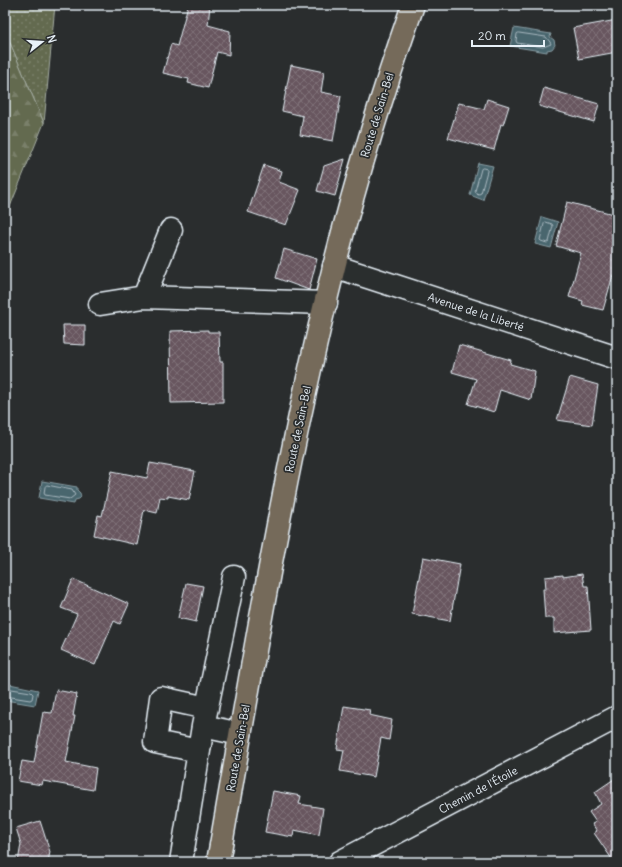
<svg xmlns="http://www.w3.org/2000/svg" width="622" height="867" viewBox="0 0 622 867" font-family="Delius,sans-serif">
	<defs>
		<pattern id="grass-dots" width="8" height="8" patternUnits="userSpaceOnUse"><rect width="8" height="8" fill="#646a50"/><path d="M2 2h.1M6 6h.1" fill="none" stroke="#7a806a" stroke-width="1.8" stroke-linecap="round"/></pattern>
		<pattern id="forest-firs" width="22" height="20" patternUnits="userSpaceOnUse"><rect width="22" height="20" fill="#646a50"/><path d="M5 1l3.5 6h-7zM16 11l3.5 6h-7z" fill="#7a806a"/></pattern>
		<pattern id="building-cross-hatch" width="8" height="8" patternUnits="userSpaceOnUse"><rect width="8" height="8" fill="#68575f"/><path d="M0 0l8 8M0 8l8-8" fill="none" stroke="#7e7077"/></pattern>
	</defs>
	<rect width="100%" height="100%" fill="#2a2d2e"/>
	<filter id="ink" filterUnits="userSpaceOnUse"><feTurbulence type="fractalNoise" baseFrequency=".025" numOctaves="2"/><feDisplacementMap in="SourceGraphic" scale="8" xChannelSelector="R" yChannelSelector="G"/><feConvolveMatrix kernelMatrix="1 2 1 2 8 2 1 2 1" color-interpolation-filters="sRGB"/></filter>
	<g filter="url(#ink)">
		<!-- grass -->
		<path fill="url(#grass-dots)" stroke="#a6aea4" d="M5,5H55L44,123L5,31Z"/>
		<!-- forest -->
		<path fill="url(#forest-firs)" stroke="#a6aea4" d="M5,31L44,123L5,219Z"/>
		<!-- water -->
		<path fill="#4a666e" stroke="#899ea5" d="M514,28L551,34L550,37L554,40L555,45L552,49L547,50V52L510,46Z
			M478,163L493,166L483,200L470,195Z
			M542,217L558,222L551,248L535,244Z
			M42,481L77,487V490L80,493L81,497L79,499L75,500L74,504L39,498Z
			M5,683L38,690L35,705L5,700Z"/>
		<g fill="none" stroke-linecap="round" stroke-linejoin="round">
			<!-- shore -->
			<path stroke="#a9b9c1" stroke-width="1" d="M519,33L546,37L550,42L551,44L543,47L517,43L516,41L517,34Z
				M483,168L487,169V171L481,193L479,194L476,193L475,191L481,169Z
				M546,222L552,224L553,226L549,242L547,243L541,241L540,240L544,224Z
				M47,485L72,490L75,495L70,499L45,495L44,493L45,487Z
				M5,688L31,692L33,694L32,699L30,700L5,696"/>
		</g>
		<!-- building -->
		<path fill="url(#building-cross-hatch)" stroke="#e8f1f8" d="M188,5H210L208,25L230,31L229,55L217,52L208,88L188,83L189,79L163,73L171,44L177,46Z
			M617,20V52L579,59L573,28Z
			M291,65L324,72L321,92L341,96L333,141L300,135L303,116L282,111Z
			M544,88L599,104L594,122L539,106Z
			M487,99L509,106L503,125L501,124L494,150L448,138L459,103L484,109Z
			M345,159L335,196L317,191L324,166Z
			M264,165L282,171L279,182L300,190L286,225L248,212Z
			M567,202L617,215V261L603,310L582,305L583,301L569,297L581,253L556,246Z
			M284,249L317,259L309,290L276,278Z
			M63,325H85V345L64,344Z
			M208,330V332H219L220,362H223V402L171,403L170,331Z
			M459,345L511,360L510,364L535,371L531,400L500,390L494,412L468,404L476,379L452,372Z
			M570,377L598,385L592,425L557,420Z
			M150,463L195,471L189,500L168,496V498L160,497L157,513L144,510L137,545L94,535L98,515L102,516L112,471L147,478Z
			M423,557L460,564L450,621L412,614Z
			M582,574L584,586H588L591,630L554,633V618H545L543,589H546L545,577L563,575V577Z
			M73,579L129,604L120,624L114,621L95,665L61,650L77,614L61,608Z
			M186,583L203,586L196,622L178,618Z
			M56,690L77,694L73,716H75L66,762L96,768L93,790L43,781L42,785L18,781L22,761L34,763L43,712L52,713Z
			M344,706L370,710L369,715L392,720L389,740L381,738L374,777L340,771L344,750L337,749Z
			M617,777V862H614L594,833L597,831L592,824L596,822L589,812L601,804L595,792Z
			M273,791L301,796L299,804L323,808L319,835L294,830L293,837L265,832Z
			M40,821L50,852L48,862H18L21,844L16,828Z"/>
		<g fill="none" stroke-linecap="round" stroke-linejoin="round">
			<!-- minor casing -->
			<g stroke="#e8f1f8" stroke-width="25">
				<path id="minor" d="M334,266L617,358
					M144,297L171,230
					M100,304L144,297L326,303
					M203,726L240,734
					M199,751L155,742L161,698L207,708
					M181,862L203,726L234,577
					M340,862L617,717"/>
			</g>
			<!-- major casing -->
			<g stroke="#e8f1f8" stroke-width="25">
				<path id="major" d="M218,862C253,663 285,463 334,267C356,179 383,91 413,5"/>
			</g>
			<!-- minor -->
			<use href="#minor" stroke="#2a2d2e" stroke-width="22"/>
			<!-- major -->
			<use href="#major" stroke="#746a5a" stroke-width="22"/>
		</g>
	</g>
	<g text-anchor="middle" stroke-width="3.5" stroke-linejoin="round" paint-order="stroke">
		<!-- street labels -->
		<g font-size="11" fill="#e8f1f8" stroke="#2a2d2e">
			<text transform="translate(377 115) rotate(-73)" y="4">Route de Sain-Bel</text>
			<text transform="translate(476 312) rotate(18)" y="4">Avenue de la Liberté</text>
			<text transform="translate(298 429) rotate(-78)" y="4">Route de Sain-Bel</text>
			<text transform="translate(238 748) rotate(-80)" y="4">Route de Sain-Bel</text>
			<text transform="translate(478 790) rotate(-28)" y="4">Chemin de l'Étoile</text>
		</g>
	</g>
	<!-- margin -->
	<rect width="622" height="867" fill="none" stroke="#2a2d2e" stroke-width="20"/>
	<rect x="10" y="10" width="602" height="847" fill="none" stroke="#e8f1f8" stroke-width="1.5" filter="url(#ink)"/>
	<!-- north arrow -->
	<g transform="translate(42 42) rotate(73)" stroke="#2a2d2e" stroke-width="3" paint-order="stroke">
	<path d="M0-3L7 15L0 10L-7 15Z" fill="#e8f1f8"/>
	<text y="-6" font-size="11" font-weight="bold" text-anchor="middle" fill="#e8f1f8">N</text>
	</g>
	<!-- scale -->
	<path d="M472 40v6h72v-6" fill="none" stroke="#e8f1f8" stroke-width="2"/>
	<text x="478" y="40" font-size="12" fill="#e8f1f8" stroke="#2a2d2e" stroke-width="3" paint-order="stroke">20 m</text>
</svg>
